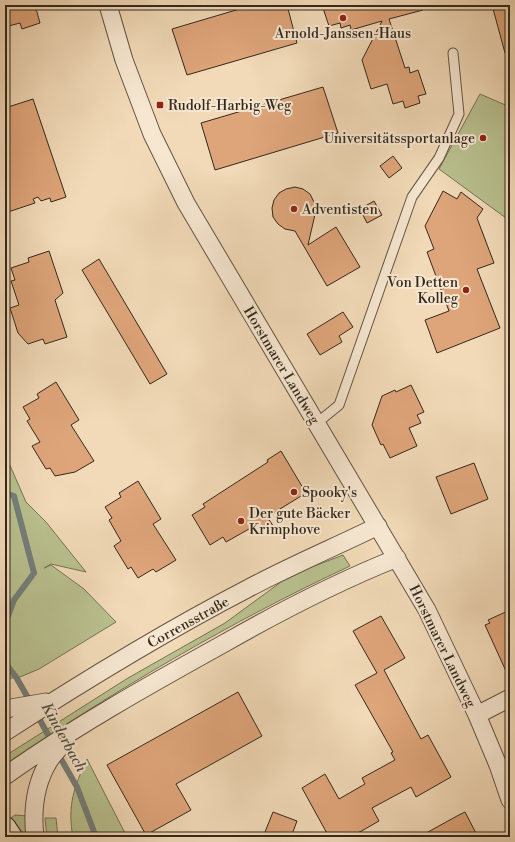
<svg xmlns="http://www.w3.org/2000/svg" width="515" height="842" viewBox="0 0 515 842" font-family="'Libre Bodoni',serif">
	<rect width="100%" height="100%" fill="#f2dab8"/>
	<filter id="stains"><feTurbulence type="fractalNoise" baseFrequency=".005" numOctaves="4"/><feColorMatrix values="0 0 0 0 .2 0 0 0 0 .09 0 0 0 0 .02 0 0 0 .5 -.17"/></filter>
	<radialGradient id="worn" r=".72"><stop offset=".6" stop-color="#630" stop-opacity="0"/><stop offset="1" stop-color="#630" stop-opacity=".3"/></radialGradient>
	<!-- green -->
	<path fill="#b9c08f" stroke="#767456" d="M480,94L510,107V221L439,169Z
		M5,454L26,502L46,522L86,572L51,564L44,568L51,565L84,589L116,622L39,669L20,677L5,679Z
		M343,555L350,566C230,622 116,690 7,763L5,760V756L128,678L225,623L281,582L312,567Z
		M87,759L127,837H73C67,806 74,787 87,759Z
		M15,815L28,816L29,837H24L11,818Z
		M45,818H56L58,837H47Z"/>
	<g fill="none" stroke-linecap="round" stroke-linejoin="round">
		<!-- stream -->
		<path stroke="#747f7b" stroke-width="6" d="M5,493L14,496L34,573L14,600L5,624
			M5,652L6,664L16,677L31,703
			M36,713L52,742
			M57,752L77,787L96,837"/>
	</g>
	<!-- building -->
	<path fill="#dfa57a" stroke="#33291d" d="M5,5H35L40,23L22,29L20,23L5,27Z
		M253,5H287L297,43L187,75L172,29Z
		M322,5H422L423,10L389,19L405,68L409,67L410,73L418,70L426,94L418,96L420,103L405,108L403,101L393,104L387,84L371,89L362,60L382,21L351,30L350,25L341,28L340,23L329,26Z
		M492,5H510V53H505Z
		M323,87L338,133L215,170L201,123Z
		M33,99L66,197L51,202L50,198L41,201L38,197L33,199L35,203L5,213V108Z
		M393,156L402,168L389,178L380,166Z
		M295,187L303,189L310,194L314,202L316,210L308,245L336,227L360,267L327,286L295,231L285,229L278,224L273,217L272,208L274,200L279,193L286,189Z
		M443,191L457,199L461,192L483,209L477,218L494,263L477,269L500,328L437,353L425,320L449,311L427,252L434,249L425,226Z
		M374,201L382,215L367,223L360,209Z
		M49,251L63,293L55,300L67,337L45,344L43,339L28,344L18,333L10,308L19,305L11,281L15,280L11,268L29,262L28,258Z
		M99,259L167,374L150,384L82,270Z
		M343,312L353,327L339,336L342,342L320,355L307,334Z
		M56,382L79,420L71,425L94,461L75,472L55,476L50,468L46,469L32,446L40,442L27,421L30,419L23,407L39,398L37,394Z
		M411,385L424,412L417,415L421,423L409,428L417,446L390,458L383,444L381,445L372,425L382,396L395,390L396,392Z
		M281,451L306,493L267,517L274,527L256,525L226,542L223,537L210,545L192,515L205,507L203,504L268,462L267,460Z
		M474,463L488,499L451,514L436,477Z
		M138,481L161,519L153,524L176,560L156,572L153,569L138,578L131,567L128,569L114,546L121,541L109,520L112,518L105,507L121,497L119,493Z
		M510,610V680L485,625L490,623L488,620Z
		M381,616L405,658L384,670L421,739L428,735L451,777L416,797L411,787L372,808L379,821L351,837H329L302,788L325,774L339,799L365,784L362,778L395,760L391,753L393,752L355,685L377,673L353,631Z
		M238,692L262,736L176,784L191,810L146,835L107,765Z
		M273,812L297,821L291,837H263Z
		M465,812L478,837H419L457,816Z"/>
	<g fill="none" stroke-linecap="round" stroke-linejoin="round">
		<!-- lane casing -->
		<g stroke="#635544" stroke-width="11">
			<path id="lane" d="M317,423L339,405L412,197L439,158L459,114L453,53"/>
		</g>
		<!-- street casing -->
		<g stroke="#635544" stroke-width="19">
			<path id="street" d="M108,5L124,60L152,134L186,203L427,610L477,715L498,765L510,800
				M5,709L46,702
				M477,715L510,698
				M5,732C84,681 164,632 247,589C290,566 335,547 378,526
				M5,776C74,727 149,685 223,644C279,612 337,582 397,558
				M35,837C32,811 35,784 49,761C53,755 58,750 63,744"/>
		</g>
		<!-- secondary casing -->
		<g stroke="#33291d" stroke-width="24">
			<path id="secondary" d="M5,828L11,837"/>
		</g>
		<!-- lane -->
		<use href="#lane" stroke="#f7e7d1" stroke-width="9"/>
		<!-- street -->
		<use href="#street" stroke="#f7e7d1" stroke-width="17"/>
		<!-- secondary -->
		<use href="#secondary" stroke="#f7e7d1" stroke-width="22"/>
	</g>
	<!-- markers -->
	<g fill="#8f2418" stroke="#f7e7d1" stroke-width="1.5">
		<circle cx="343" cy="18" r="4"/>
		<rect x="156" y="101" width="8" height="8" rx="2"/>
		<circle cx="483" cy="138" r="4"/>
		<circle cx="294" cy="209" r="4"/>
		<circle cx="466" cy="290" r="4"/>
		<circle cx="294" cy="492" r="4"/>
		<circle cx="241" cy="521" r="4"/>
	</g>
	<g text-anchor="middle" stroke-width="4" stroke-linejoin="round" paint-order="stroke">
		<!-- poi labels -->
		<g font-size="14" fill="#33291d" stroke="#f7e7d1" text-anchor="start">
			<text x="343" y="38" text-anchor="middle">Arnold-Janssen-Haus</text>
			<text x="168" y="110">Rudolf-Harbig-Weg</text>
			<text x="475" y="143" text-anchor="end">Universitätssportanlage</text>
			<text x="302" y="214">Adventisten</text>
			<text x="458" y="287" text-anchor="end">Von Detten<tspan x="458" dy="16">Kolleg</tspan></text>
			<text x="302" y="497">Spooky's</text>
			<text x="249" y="518">Der gute Bäcker<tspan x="249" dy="16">Krimphove</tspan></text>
		</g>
		<!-- street labels -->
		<g font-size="14" fill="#33291d" stroke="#f7e7d1">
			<text transform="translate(282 365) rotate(59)" y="5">Horstmarer Landweg</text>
			<text transform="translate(188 622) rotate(-29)" y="5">Corrensstraße</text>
			<text transform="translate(443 646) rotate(64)" y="5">Horstmarer Landweg</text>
		</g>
		<!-- water labels -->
		<g font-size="15" font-style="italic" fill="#4e4d44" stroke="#f7e7d1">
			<text transform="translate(64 737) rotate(61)" y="5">Kinderbach</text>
		</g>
	</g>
	<!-- margin -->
	<rect width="515" height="842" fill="none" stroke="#f2dab8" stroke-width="20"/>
	<rect x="6" y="6" width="503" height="830" fill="none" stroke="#33291d" stroke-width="2"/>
	<rect x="10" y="10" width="495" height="822" fill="none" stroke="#33291d"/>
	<rect width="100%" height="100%" filter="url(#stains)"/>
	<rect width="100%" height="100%" fill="url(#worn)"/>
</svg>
